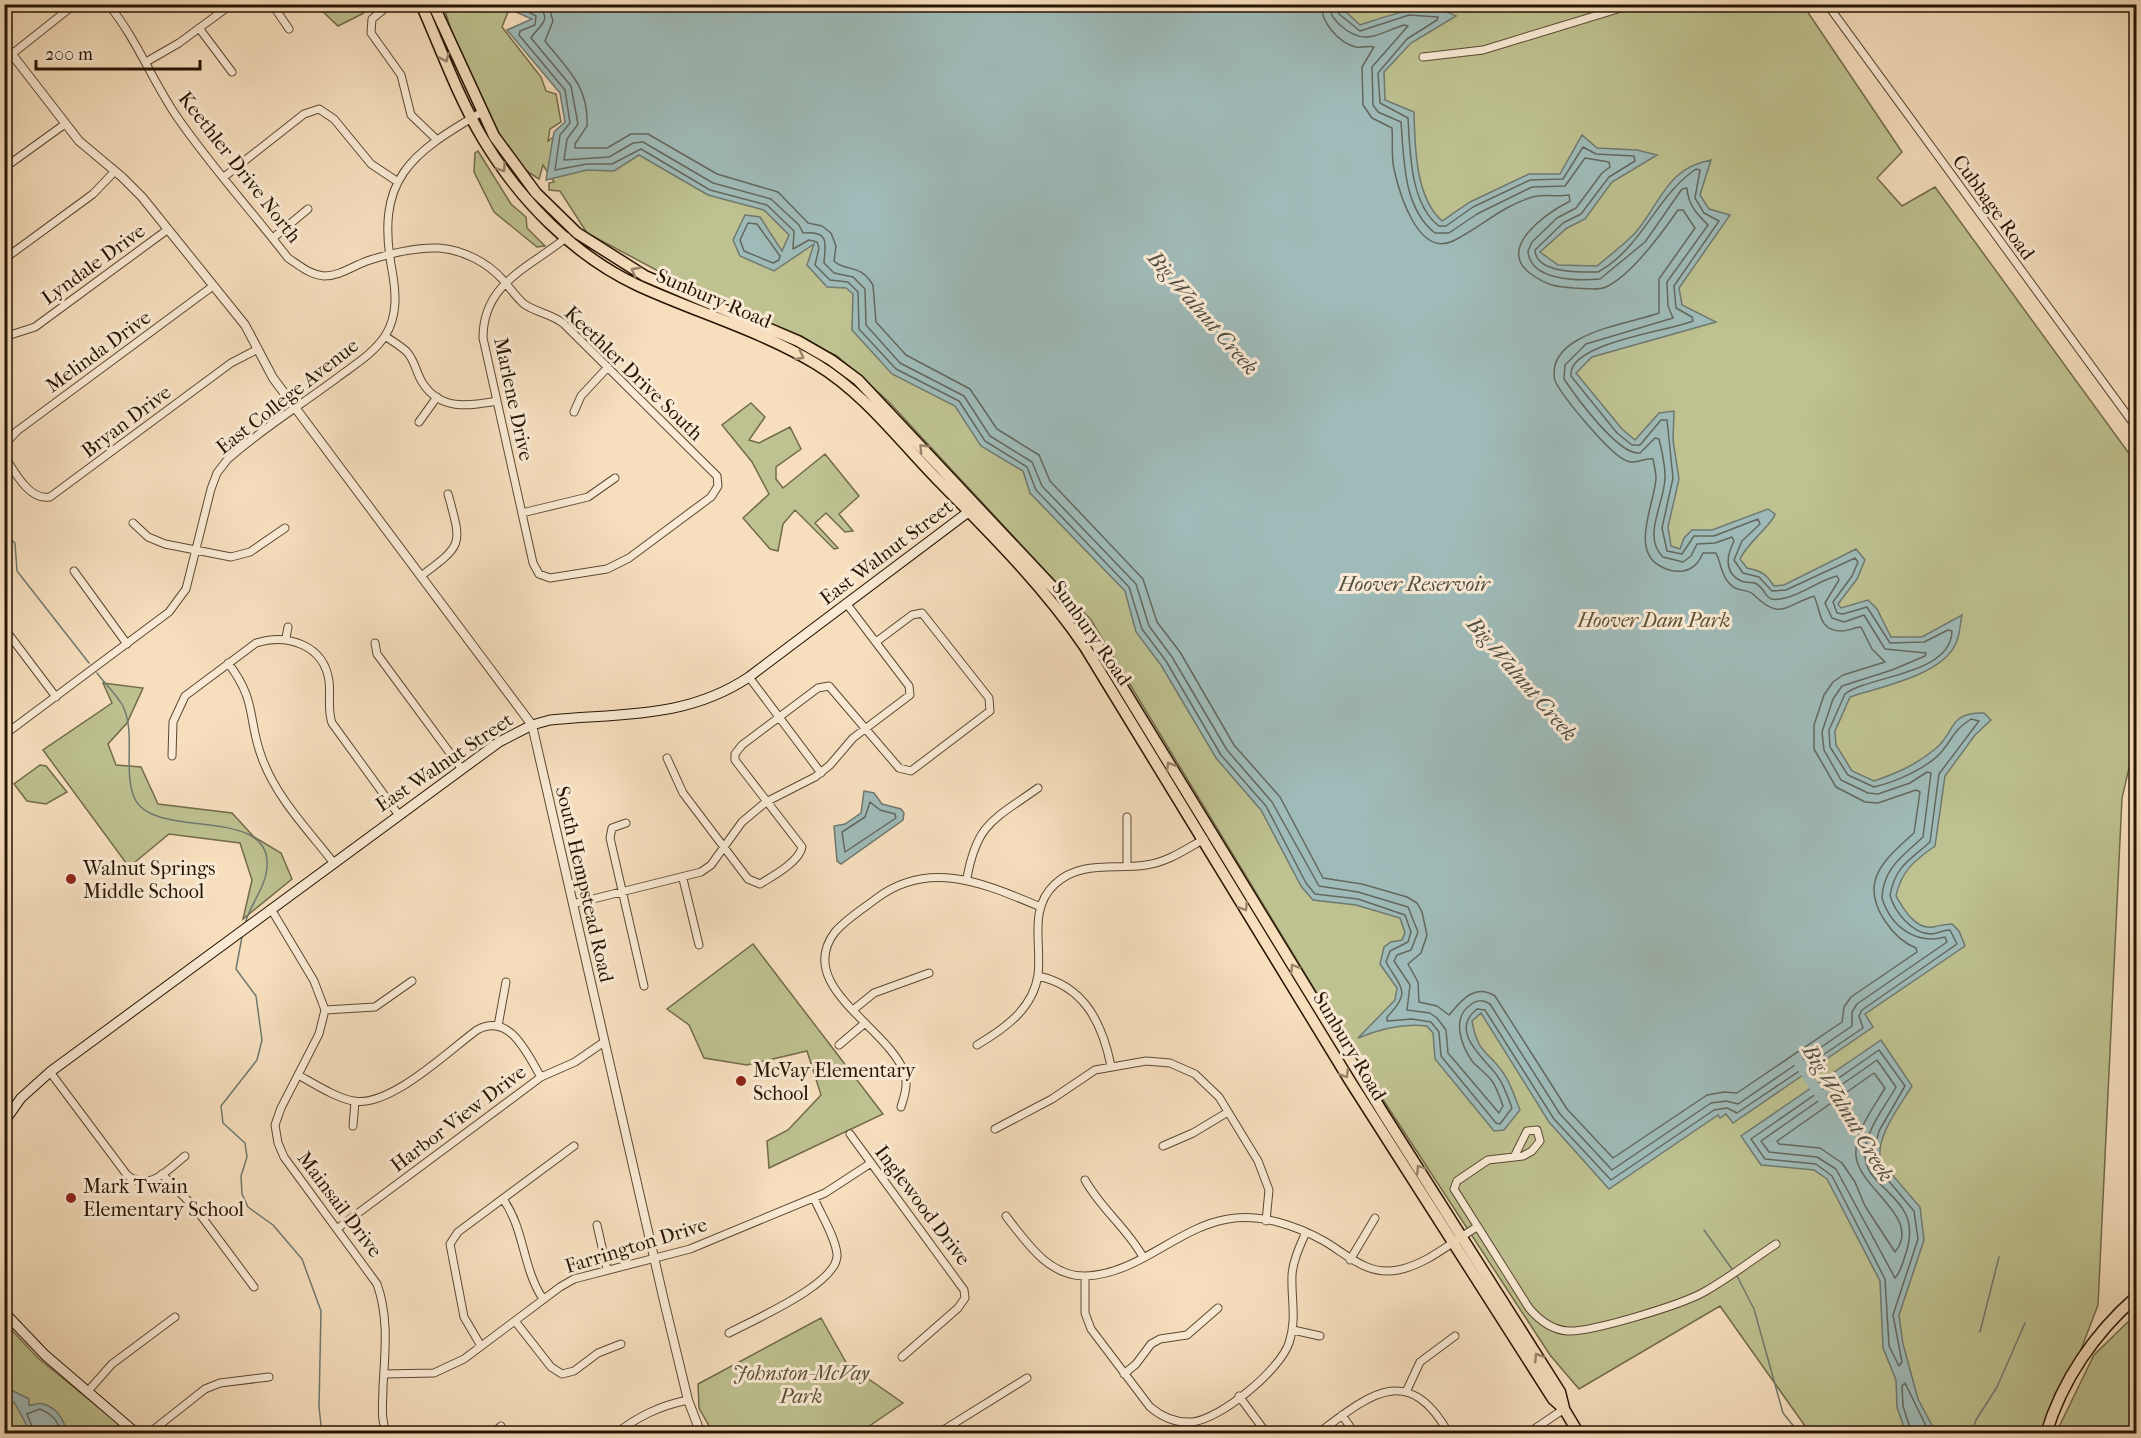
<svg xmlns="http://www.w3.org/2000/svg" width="2141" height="1438" viewBox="0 0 2141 1438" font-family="'IM FELL French Canon',serif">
	<rect width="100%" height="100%" fill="#f7dfbe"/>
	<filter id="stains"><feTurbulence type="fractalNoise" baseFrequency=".00333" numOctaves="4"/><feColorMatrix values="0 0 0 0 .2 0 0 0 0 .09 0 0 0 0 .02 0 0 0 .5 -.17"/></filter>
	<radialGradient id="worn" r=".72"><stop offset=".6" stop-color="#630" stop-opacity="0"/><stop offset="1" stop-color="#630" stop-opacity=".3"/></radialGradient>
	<!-- green -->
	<path fill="#bec190" stroke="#726b4a" stroke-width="1.5" d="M316,5H373L362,14L338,26Z
		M443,5H494L508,12L502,27L541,77L546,91L556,94L561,122L550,129L548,141L727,5H1803L1902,152L1877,178L1902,206L1935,187L2136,463V738L2122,798L2098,1305L2049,1433H1810L1720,1306L1579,1389L1550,1355L1361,1066L1091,620L888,401L837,356L720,304L587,233L560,191L549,190V183L554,182L543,165L539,179L519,166L491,120L455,42Z
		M478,151L511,204L526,217L527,228L545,246L537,247L494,212L474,172L475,153Z
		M751,403L765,417L749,440L759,443L790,427L801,449L776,467V479L783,488L825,454L859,496L839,514L853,531L845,532L826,513L815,523L838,548L834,549L795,510L783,524L778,551L770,549L743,518L769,494L752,462L722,425Z
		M103,683L143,688L127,723L108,744L116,765L141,767L158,804L232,813L254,837L281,853L292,879L243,919L252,880L240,843L169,834L129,867L43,750L112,703Z
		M40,765L46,766L67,792L46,804L27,801L14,784Z
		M753,944L883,1114L769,1168L767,1141L788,1130L821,1095L807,1051L747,1065L704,1058L689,1025L667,1009Z
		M2136,1314V1432L2056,1433L2094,1355Z
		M821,1318L847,1364L903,1403L859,1433H713L699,1408L698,1384Z
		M4,1322L38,1358L130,1433H5Z"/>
	<!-- water -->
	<path fill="#9fbbb9" stroke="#6f7970" stroke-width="1.5" d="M1345,4L1344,10L1360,25C1391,15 1426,0 1456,16L1411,43L1384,72L1385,100L1414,112C1415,146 1415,197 1442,221L1470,202L1529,174H1560L1582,135L1597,148L1637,150L1657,155L1612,182L1585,219L1567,228L1540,252L1558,265L1597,266C1610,255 1625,244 1636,232C1661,202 1667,168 1711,160L1700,195L1709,209L1730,215L1679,288L1682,305L1716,322L1592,357L1576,373L1622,429L1635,440L1659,413L1674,411L1673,440L1679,479L1668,527L1671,546L1680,549L1684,538L1692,530H1712L1768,509L1775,514C1773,524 1748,542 1740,559L1747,568C1762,571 1766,574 1774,586L1784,585L1856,549L1865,560L1857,579L1838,604L1841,608L1868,600L1877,609L1891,637H1922L1962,615C1960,624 1960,635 1956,643C1943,675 1880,687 1850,697L1835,731L1836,745L1852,771L1874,781C1897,773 1916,765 1935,749C1956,733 1947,712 1984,713L1991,720L1975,735L1945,776L1935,846C1915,860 1901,871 1896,896C1903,908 1915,930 1933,927C1940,926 1944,924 1952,924L1959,931L1965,946L1865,1014L1873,1027L1733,1123L1726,1114L1720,1118L1718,1115L1609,1189L1549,1122L1481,1013L1472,1021C1478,1055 1488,1050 1504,1074C1511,1084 1515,1098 1520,1110L1504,1130L1494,1131L1435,1059L1433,1033L1427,1026C1403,1023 1380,1029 1358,1038L1395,1000L1397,988L1380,964L1384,947L1391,942L1402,940L1405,933L1400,918L1356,905L1313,900L1301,886L1261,810L1216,758L1161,665L1136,632L1125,591L1030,493L1023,471L981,446L955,406L892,374L852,330L853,294L846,288L827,287L807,265L814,244L774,271L740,256L733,240L745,215L760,217L782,251L789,235L764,210L708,195L639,155L614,171L587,170L546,180L554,132L565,122L560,93L507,30L532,19L500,5Z
		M864,791L874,793L882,804L901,809L904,813L903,820L841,864L837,861L834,826L845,824L861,813Z
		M1881,1040L1912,1086C1900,1106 1874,1138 1881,1162L1920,1207L1924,1240L1899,1315L1903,1344L1918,1399L1936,1433H1906L1897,1407L1896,1380L1883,1348L1880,1281L1827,1179L1814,1170L1761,1165L1741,1136Z
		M7,1383L11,1390L29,1399V1405C34,1406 38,1402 43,1404C58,1408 64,1420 67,1433H31L14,1402L5,1413L7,1393L5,1388Z"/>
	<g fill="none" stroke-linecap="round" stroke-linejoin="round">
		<!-- shore -->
		<path stroke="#63685e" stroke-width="1.5" d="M513,4L536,16L535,25L520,31L519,35L565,90L570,123L560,135L555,170L587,164H612L641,149L710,190L767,205L794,231L793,249L809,240L817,242L819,248L815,265L830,280L848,282L858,292L859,329L896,369L959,401L985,441L1027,467L1036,490L1129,587L1142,629L1166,661L1221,755L1266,806L1306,883L1315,894L1358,899L1405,915L1411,932L1408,942L1390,951L1386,962C1401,989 1412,991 1387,1017V1021L1412,1019L1431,1022L1439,1032L1441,1056L1496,1123L1500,1124L1512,1108C1508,1098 1504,1085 1498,1077C1485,1058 1448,1032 1477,1009L1485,1010L1554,1119L1611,1180L1714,1110L1727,1108L1737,1113L1863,1028L1859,1016L1862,1010L1957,944L1950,930C1942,930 1937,934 1931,934C1912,934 1894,911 1890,895C1896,865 1909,861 1930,842L1939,774L1979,721L1971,719C1953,731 1955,735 1943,750C1929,768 1895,782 1874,787L1848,775L1830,747L1829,730L1845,694C1870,675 1951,675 1952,631L1948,630L1924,642L1890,643L1867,607L1843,614L1837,613L1833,602L1852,576L1858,562L1855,558L1786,590L1772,591L1759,577L1743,573L1734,560L1742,541L1760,524L1758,519L1714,536H1694L1682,554L1667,551L1662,528L1673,478L1667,420H1661L1640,445H1632L1617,433L1571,376C1567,343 1670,331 1693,321L1692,317L1676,308L1674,286L1719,221L1704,213L1695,198L1700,170L1696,169C1656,196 1642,248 1598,272C1581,272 1536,274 1535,250L1563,223L1581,214L1609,177L1635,161L1634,156L1596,154L1583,147L1563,179L1530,180L1473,207L1446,226H1439C1410,204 1410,151 1408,118L1380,103L1378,73L1407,39L1437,20L1438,17L1409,15L1360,31L1339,14V4
			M532,4C559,17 536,28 531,38L571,86L578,124L567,139L564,160L609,157L633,143L643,142L713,183L771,199L799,225L803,233C831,231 825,244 824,263L834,273L853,277L865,289L866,325L900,363L964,396L990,436L1032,462L1042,486L1136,584L1149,626L1172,657L1227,750L1272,802L1319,886L1358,892L1408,907L1418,932L1411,950L1397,955L1394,961L1410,985L1407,1010L1430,1013L1437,1018L1446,1030L1448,1053L1499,1113L1503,1106C1500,1098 1497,1088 1492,1081C1486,1073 1478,1068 1472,1061C1461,1045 1452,1019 1469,1006C1476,1000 1482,999 1490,1004L1560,1114L1612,1170L1711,1103L1726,1101L1738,1104L1852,1026V1012L1857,1004L1947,942L1945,937C1916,945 1891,927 1882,898C1883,868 1903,856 1923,837L1931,773L1927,772L1910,783L1878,794L1868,793L1841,780L1824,750L1822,732L1833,699L1842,686L1892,670L1925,656L1926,653L1885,649L1864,615L1844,622L1832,618L1825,603L1839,580L1837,576C1819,580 1804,594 1785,598C1762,604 1769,590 1755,583C1751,582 1746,583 1741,581C1723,572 1727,555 1734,541L1732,537L1715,543L1697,544L1691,556L1683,562L1663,557C1641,536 1666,501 1665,476C1665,464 1662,451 1659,439L1655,438L1640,453C1619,456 1576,397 1564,379L1565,365L1586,344L1673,318L1668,306L1667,282L1708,225C1697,214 1688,205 1687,188L1682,189L1645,242L1600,279C1578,281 1530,281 1528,251L1532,242L1557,218L1576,208L1602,173L1610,167L1609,162L1585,158L1565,186L1532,187L1477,214L1449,233H1435C1403,208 1404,159 1401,122L1378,112L1373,105L1372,67L1408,26L1404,25C1376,34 1365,47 1340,25C1333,18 1329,14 1331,4
			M548,4L553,21L545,41C567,69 589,86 587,126L575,144V148H607L631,134H648L717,174L778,192L808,223L822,226L831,233L836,246L834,261C845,272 860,263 873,285L876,322L906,355L970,389L997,429L1039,455L1050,481L1143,579L1157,622L1180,652L1234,745L1280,797L1323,878L1362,884L1407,897L1417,903L1422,912L1427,935L1421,953L1408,964L1418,982L1419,1002L1437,1006L1449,1015C1461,1001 1474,983 1495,996L1567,1109L1613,1158L1707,1095L1724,1092L1737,1093L1842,1022L1844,1007L1851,997L1917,952L1916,948C1903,943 1893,933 1885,921C1858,881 1885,859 1914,833L1920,792L1916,790L1878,803L1865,802L1836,787L1814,749V725L1824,695L1833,682L1843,675L1885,662L1872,649L1861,627C1855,627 1849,631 1842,631C1817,631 1821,609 1814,596C1784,606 1780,621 1753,594C1749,590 1741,591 1735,588C1721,579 1722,565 1716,553H1703C1699,562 1694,569 1683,571C1676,572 1667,570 1660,566C1630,550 1655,502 1656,478C1656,472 1654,465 1653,459C1645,457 1637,465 1627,461C1610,455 1563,397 1555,381C1544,333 1630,324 1659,313V279L1695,228L1683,210H1678C1662,233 1632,275 1606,287C1597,291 1584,288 1574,288C1556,287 1546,285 1531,274C1495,248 1547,213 1570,201L1569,195C1558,197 1544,194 1533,197C1503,205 1480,228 1453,241C1418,258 1399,192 1394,169C1391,156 1393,142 1392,128L1372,118L1363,105L1362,67L1374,47C1369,45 1363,48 1356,47C1339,43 1320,22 1322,4
			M748,223L757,224L780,256L779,260L773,263L744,251L740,240Z
			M870,802L880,810L895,814L896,818L845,852L842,832L865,817Z
			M1879,1050L1905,1086L1879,1131L1873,1154L1876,1166L1914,1211L1918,1239L1893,1315L1902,1362L1899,1366L1889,1346L1885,1279L1832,1176L1816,1164L1765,1159L1751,1139Z
			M1877,1060L1896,1087C1885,1107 1866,1129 1865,1153C1863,1191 1925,1195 1906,1253C1903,1261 1901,1272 1895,1278L1836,1169L1817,1157L1769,1152L1761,1141Z
			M1874,1073L1885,1088C1874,1107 1854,1132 1856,1156C1859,1189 1923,1218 1895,1252L1865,1206L1855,1182L1842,1163L1820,1148L1779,1144L1777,1141Z
			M35,1434L27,1414L40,1409C52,1414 59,1421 61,1434
			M1912,1434L1903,1406L1902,1386L1905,1383L1930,1434"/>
		<!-- stream -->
		<path stroke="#6f7970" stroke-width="1.5" d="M4,534L15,543L17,571L89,663
			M97,673C105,684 117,695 123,706C136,734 123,769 134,797C152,842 273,803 267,868C265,889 250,904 245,924
			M242,937L236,969L256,996L262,1040L257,1060L221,1106L223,1123L245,1143L247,1157L241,1176L242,1194L248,1207L273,1225L302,1259L321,1311L319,1407L322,1434
			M1704,1230L1732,1269
			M1737,1276L1754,1309L1783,1413L1800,1434
			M1980,1332L1999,1257
			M1971,1434L1976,1420L1997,1387L2025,1323"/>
		<!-- river -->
		<path stroke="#9fbbb9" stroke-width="10" d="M1799,1063L1822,1098"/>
		<!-- minor casing -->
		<g stroke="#5b4832" stroke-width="9">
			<path id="minor" d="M108,4C136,38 151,78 175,114C209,164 251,210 288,258C299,265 310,275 324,276C340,276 353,266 367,261C388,254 417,247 439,248C463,250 487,262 503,280C510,288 516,297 524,304C537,313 552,314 564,324L717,476L718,486L711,497L629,558L607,569L550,578L539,574L533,563L483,338C483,283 529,268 567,237
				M272,4L289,29
				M390,4L372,19L371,33L401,75L411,115L436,139
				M1827,4L2136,427
				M199,28L232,72
				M12,54L75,4
				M1423,57L1483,50L1634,4
				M146,62L179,43L232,4
				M4,168L65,124
				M224,177L304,114L319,109L334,119L371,164L398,182
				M273,238L308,209
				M7,257L93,194L115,171
				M385,336C392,341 401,346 407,352C415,361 416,372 422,382C440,411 468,406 497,401
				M4,337L35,327L167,230
				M574,412L581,396L608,367
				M419,422L437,397
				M4,445L17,431L213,286
				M4,455C14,471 29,501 50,497L231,363L258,349
				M522,513L588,497L615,478
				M133,523L148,537L165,544L231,557L250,552L285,528
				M74,571L127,644
				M421,576C464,544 462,545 448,494
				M4,628L56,697
				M286,638L288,627
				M375,643L377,654L461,768
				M228,663C258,702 247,719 262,758C276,797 308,830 333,862
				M749,677L821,773
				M4,735L169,612L186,589L211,489L217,473L227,460C260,430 301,405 337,378C354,365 373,354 385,336C398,316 396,292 392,270C375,179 410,154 482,112
				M172,756L173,722L185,696L256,643C287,633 324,645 329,681C331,696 327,708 332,723L398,814
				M667,758L683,793L748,879L760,884C773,876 799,862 802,847L735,760V754L742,745L818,688L829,686L899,768L911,771L990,711L989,698L922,613L912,615L876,642
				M1127,817V866
				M626,823L612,828L610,838L644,986
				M967,878C977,822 995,819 1038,788
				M683,879L699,945
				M573,904L701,872L711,865L742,822L766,802L815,777L830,765L853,738L910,695L909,686L846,603
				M271,909L314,981L325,1010L319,1034L281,1108L275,1125L278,1143L284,1157L377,1284C389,1317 385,1352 383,1387C383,1403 380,1419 387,1434
				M1038,976C1084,986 1102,1022 1111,1066
				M325,1010L375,1007L412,981
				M853,1010L874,993L929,973
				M498,1026L506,982
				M839,1045L865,1023
				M977,1045C1004,1029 1033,1009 1038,975C1042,944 1028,909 1055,884C1081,860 1114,870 1146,865C1168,862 1186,849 1204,839
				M50,1072L127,1175C148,1193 168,1170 185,1156
				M298,1075C315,1084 334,1097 353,1101C390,1108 448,1051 477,1030C510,1012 527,1054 541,1077
				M901,1107C904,1097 908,1086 905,1075C892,1029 793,987 835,932C846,919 864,908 877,898C931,858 987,885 1041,907
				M353,1126L355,1101
				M995,1129L1052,1099L1095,1070L1146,1061L1170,1063L1195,1074L1219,1097L1258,1161L1269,1190L1266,1221
				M850,1134L964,1290L965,1298L958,1308L902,1357
				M1163,1146L1193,1133L1228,1112
				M1515,1155L1527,1131L1537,1130L1540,1141L1532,1151L1523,1156L1488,1160L1457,1181L1454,1189L1529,1308C1539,1320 1552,1330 1568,1331C1592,1332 1681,1305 1704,1292C1729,1278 1752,1260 1776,1244
				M162,1174L196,1209L254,1287
				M1085,1180C1101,1209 1127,1228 1143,1257
				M503,1199C525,1230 522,1267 543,1299
				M1006,1216C1026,1242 1049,1277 1086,1276C1139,1274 1178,1227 1228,1219C1260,1213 1297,1226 1324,1241C1348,1255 1367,1276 1398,1270C1428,1264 1451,1242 1477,1227
				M597,1225L607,1269
				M338,1228L541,1077L575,1062L604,1042
				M1350,1260L1375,1218
				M1085,1276V1313L1091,1329L1150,1407C1162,1417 1177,1423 1192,1422C1221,1419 1280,1370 1289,1343C1297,1319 1291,1299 1292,1275C1293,1260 1300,1246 1306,1232
				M515,1321L551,1367L562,1374L574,1371L598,1353L621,1344
				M1293,1330L1320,1336
				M729,1333C753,1320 840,1283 837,1254C835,1236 821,1215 814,1198
				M481,1346L464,1317L450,1244L458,1232L574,1146
				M384,1374L434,1373L464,1359L560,1287L574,1279L690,1249L825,1193L871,1163
				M1124,1374L1136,1364L1151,1344L1160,1339L1187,1335L1218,1308
				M88,1391L112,1364L175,1317
				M1406,1392L1420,1362L1455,1336
				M1239,1396L1267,1434
				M1342,1415L1355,1434
				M148,1434L205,1389L220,1383L269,1377
				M492,1434L501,1426
				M615,1434C639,1416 659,1406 688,1400
				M937,1434L1027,1378
				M1317,1434C1367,1397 1408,1359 1449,1434
				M1527,1434L1564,1409"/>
		</g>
		<!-- tertiary casing -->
		<g stroke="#5b4832" stroke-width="10">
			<path id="tertiary" d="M4,44L79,141L122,177L142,197L245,325L273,378L532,725L664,1301L688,1400L701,1434"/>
		</g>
		<!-- secondary casing -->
		<g stroke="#271503" stroke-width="11">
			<path id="secondary" d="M4,1122L21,1098L50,1072L499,742L532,725L550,720C621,713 686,719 749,677L975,507
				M4,1312L45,1355L137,1434"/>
		</g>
		<!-- primary casing -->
		<g stroke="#271503" stroke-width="13">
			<path id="primary" d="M421,4C441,49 458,97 483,139C519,199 573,255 637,285C695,312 760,330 816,364C864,393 898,439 937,479C989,532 1043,585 1085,647L1350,1081L1553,1399L1564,1409L1579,1434
				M433,4L494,136L536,193L577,233L645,276L798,341L831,360L858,380L1060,595L1085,626L1383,1113L1560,1392L1564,1408
				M2046,1434C2062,1380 2095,1333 2136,1297"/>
		</g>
		<!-- minor -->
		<use href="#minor" stroke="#faead5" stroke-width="7"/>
		<!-- tertiary -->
		<use href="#tertiary" stroke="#faead5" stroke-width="8"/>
		<!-- secondary -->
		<use href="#secondary" stroke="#faead5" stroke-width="9"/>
		<!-- primary -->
		<use href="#primary" stroke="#f7dfbe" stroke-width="10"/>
	</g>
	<!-- one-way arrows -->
	<defs><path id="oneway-chevron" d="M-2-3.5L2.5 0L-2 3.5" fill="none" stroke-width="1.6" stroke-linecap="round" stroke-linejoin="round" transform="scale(1.5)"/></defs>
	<g stroke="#99846a">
		<use href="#oneway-chevron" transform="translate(445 58) rotate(66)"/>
		<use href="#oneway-chevron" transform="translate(502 168) rotate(56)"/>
		<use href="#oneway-chevron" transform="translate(635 271) rotate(-152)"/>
		<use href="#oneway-chevron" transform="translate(800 356) rotate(28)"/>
		<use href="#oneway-chevron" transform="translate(923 448) rotate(-133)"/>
		<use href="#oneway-chevron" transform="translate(1170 766) rotate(-121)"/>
		<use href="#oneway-chevron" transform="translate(1244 907) rotate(58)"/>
		<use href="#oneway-chevron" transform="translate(1294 968) rotate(-122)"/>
		<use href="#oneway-chevron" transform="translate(1345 1074) rotate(58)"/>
		<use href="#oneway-chevron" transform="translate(1420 1169) rotate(-123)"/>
		<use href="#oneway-chevron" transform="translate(1538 1357) rotate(-122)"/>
	</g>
	<!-- markers -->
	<g fill="#8f2418" stroke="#faead5" stroke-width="2">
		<circle cx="71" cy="879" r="6"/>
		<circle cx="741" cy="1081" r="6"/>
		<circle cx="71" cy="1198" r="6"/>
	</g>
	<g text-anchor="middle" stroke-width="6" stroke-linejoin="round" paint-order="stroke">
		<!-- street labels -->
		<g font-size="20" fill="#271503" stroke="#faead5">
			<text transform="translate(240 167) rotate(52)" y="7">Keethler Drive North</text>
			<text transform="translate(1994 207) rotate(54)" y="7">Cubbage Road</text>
			<text transform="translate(93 264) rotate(-36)" y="7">Lyndale Drive</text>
			<text transform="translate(714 298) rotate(23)" y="7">Sunbury Road</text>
			<text transform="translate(98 351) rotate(-36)" y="7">Melinda Drive</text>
			<text transform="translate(634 373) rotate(44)" y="7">Keethler Drive South</text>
			<text transform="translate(287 396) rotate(-38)" y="7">East College Avenue</text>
			<text transform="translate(514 399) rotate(78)" y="7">Marlene Drive</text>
			<text transform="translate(126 421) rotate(-37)" y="7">Bryan Drive</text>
			<text transform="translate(886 552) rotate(-37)" y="7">East Walnut Street</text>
			<text transform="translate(1092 633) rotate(55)" y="7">Sunbury Road</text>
			<text transform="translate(444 762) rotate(-34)" y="7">East Walnut Street</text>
			<text transform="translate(585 884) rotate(77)" y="7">South Hempstead Road</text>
			<text transform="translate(1350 1046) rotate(59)" y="7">Sunbury Road</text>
			<text transform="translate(458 1118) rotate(-37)" y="7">Harbor View Drive</text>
			<text transform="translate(340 1204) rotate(53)" y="7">Mainsail Drive</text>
			<text transform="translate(923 1205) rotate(53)" y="7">Inglewood Drive</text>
			<text transform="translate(636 1245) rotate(-17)" y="7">Farrington Drive</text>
		</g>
		<!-- park labels -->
		<g font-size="20" font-style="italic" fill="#5c5134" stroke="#faead5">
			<text x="1654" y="627">Hoover Dam Park</text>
			<text x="801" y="1380">Johnston-McVay<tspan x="801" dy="23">Park</tspan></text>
		</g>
		<!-- poi labels -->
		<g font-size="20" fill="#271503" stroke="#faead5" text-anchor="start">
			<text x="83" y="875">Walnut Springs<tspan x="83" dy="23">Middle School</tspan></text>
			<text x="753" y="1077">McVay Elementary<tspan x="753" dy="23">School</tspan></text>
			<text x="83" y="1193">Mark Twain<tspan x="83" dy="23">Elementary School</tspan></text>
		</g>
		<!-- water labels -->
		<g font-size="21" font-style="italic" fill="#514f43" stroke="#faead5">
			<text transform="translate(1203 313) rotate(49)" y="7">Big Walnut Creek</text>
			<text x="1414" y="591">Hoover Reservoir</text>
			<text transform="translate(1522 679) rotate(49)" y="7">Big Walnut Creek</text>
			<text transform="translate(1848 1113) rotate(59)" y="7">Big Walnut Creek</text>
		</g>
	</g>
	<!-- margin -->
	<rect width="2141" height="1438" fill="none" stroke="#f7dfbe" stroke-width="24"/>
	<rect x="6" y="6" width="2129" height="1426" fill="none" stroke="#271503" stroke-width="3"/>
	<rect x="12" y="12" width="2117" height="1414" fill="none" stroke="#271503" stroke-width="1.5"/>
	<!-- scale -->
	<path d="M36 60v9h164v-9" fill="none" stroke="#271503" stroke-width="3"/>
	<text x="45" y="60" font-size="18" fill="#271503" stroke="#faead5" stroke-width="4.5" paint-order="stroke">200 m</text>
	<rect width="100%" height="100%" filter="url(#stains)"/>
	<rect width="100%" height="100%" fill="url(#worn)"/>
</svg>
